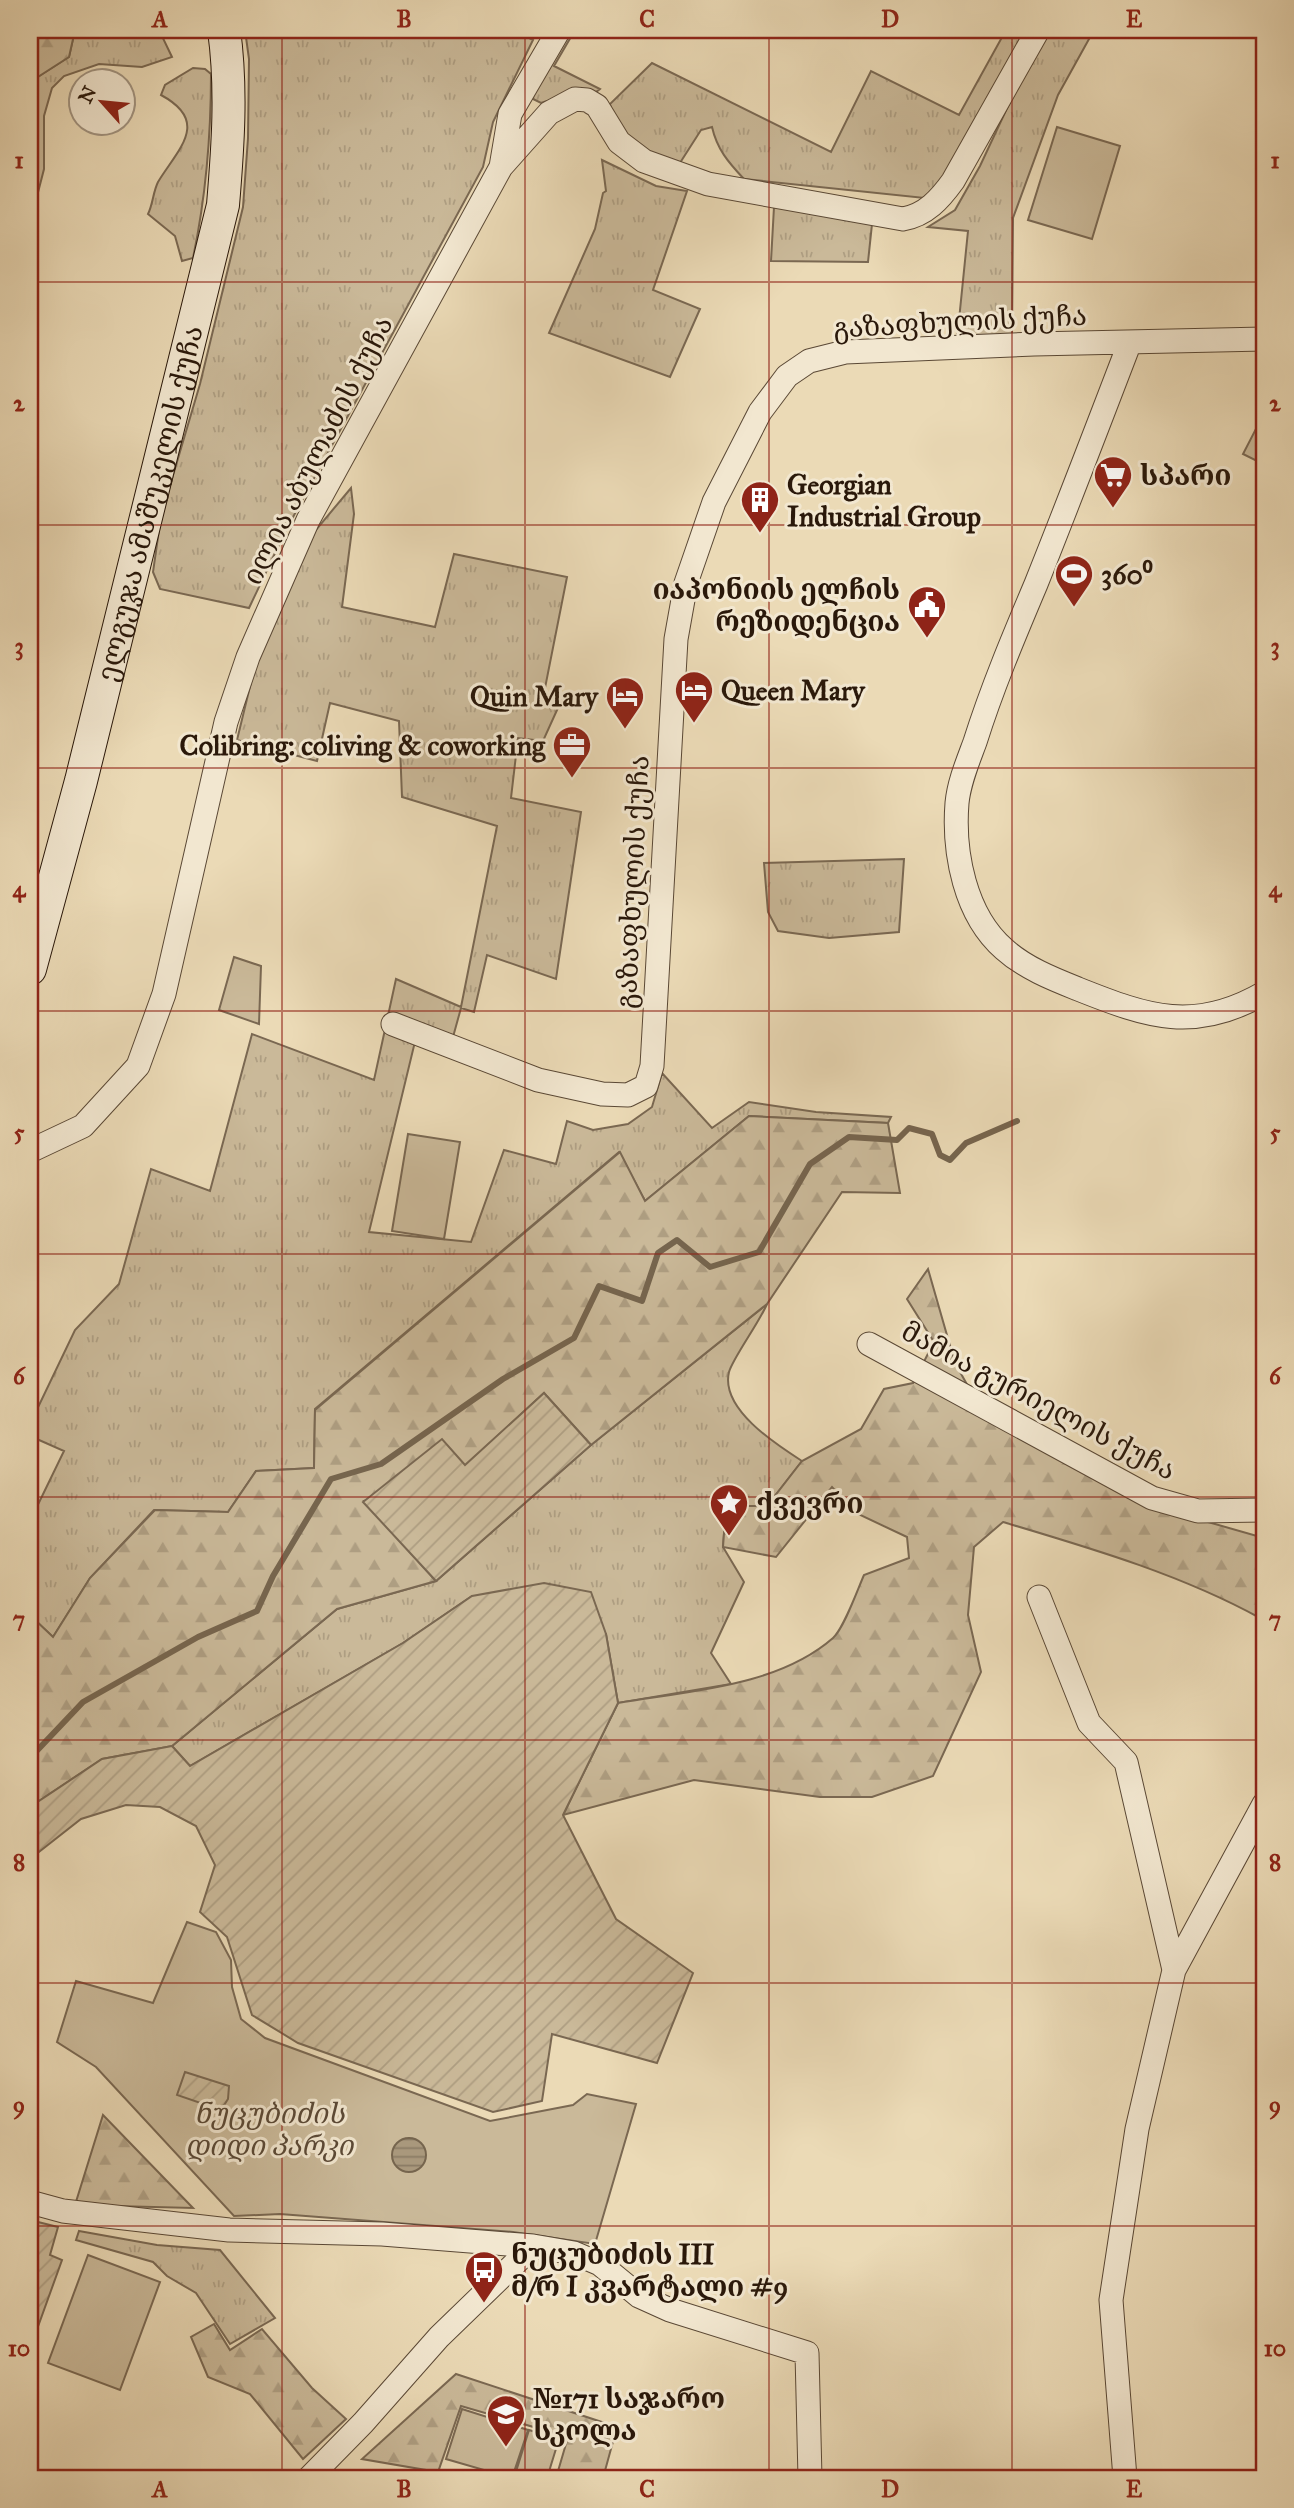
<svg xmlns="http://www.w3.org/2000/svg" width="1294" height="2508" viewBox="0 0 1294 2508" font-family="'IM FELL Great Primer','Noto Serif Georgian',serif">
	<defs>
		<pattern id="grass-tufts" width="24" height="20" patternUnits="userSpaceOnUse" patternTransform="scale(1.75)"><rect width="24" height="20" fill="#cab999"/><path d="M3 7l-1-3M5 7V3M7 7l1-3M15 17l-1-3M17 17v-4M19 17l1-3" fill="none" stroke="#ae9e82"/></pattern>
		<pattern id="forest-firs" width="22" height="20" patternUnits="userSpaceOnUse" patternTransform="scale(1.75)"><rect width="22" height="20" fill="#cab999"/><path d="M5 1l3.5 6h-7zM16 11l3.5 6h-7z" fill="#ae9e82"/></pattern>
		<pattern id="garden-furrows" width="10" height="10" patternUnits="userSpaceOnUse" patternTransform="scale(1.75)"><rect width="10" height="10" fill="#cab999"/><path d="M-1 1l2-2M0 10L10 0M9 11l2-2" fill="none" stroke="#ae9e82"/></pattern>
		<pattern id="water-rules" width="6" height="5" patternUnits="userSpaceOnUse" patternTransform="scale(1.75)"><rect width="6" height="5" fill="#a9987c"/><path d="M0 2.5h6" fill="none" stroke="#8a7b64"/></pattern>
	</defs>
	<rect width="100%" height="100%" fill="#ebdab6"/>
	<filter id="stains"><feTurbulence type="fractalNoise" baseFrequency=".00286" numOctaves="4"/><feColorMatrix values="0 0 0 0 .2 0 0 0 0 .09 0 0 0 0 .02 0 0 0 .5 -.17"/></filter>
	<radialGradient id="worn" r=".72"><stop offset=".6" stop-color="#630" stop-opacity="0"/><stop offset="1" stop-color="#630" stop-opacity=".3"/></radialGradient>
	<!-- grass -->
	<path fill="url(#grass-tufts)" stroke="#7a6852" stroke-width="2" d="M75,30H119L133,38L161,34L172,57L142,67L99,64L64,76L52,88L44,116V169L34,208L30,211V82L69,57Z
		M245,30H514L533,40L493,122L483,167L286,530L249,608L160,589L153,572L161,516L200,384L243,207L248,138L249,59Z
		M567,30H575L554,66L600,89C588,100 559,96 541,103L531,98Z
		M1006,30H1029L934,199L744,179C728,162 717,149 712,127L701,130L678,166L640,147L615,128L610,104L652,63L831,152L871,71L959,115Z
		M1047,30H1094L1058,95L1013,218L1012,335L957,340L968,231L928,227L955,210L980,166L1031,57Z
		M193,68L205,69L211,74C211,137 206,196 193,258L182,261L175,236L148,214C153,204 153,192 158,182C178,149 211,122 161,95L165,85Z
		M602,160L656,186L687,191L653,290L700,309L670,377L549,333L595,229L603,193L606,191Z
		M774,207L872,224L868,262L771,261Z
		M351,488L354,514L342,607L435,627L454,554L567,577L544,693L562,699L543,741L518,738L511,798L581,812L556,979L487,955L474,1012L461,1008L453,1037L419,1025L369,1232L471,1242L504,1150L556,1164L567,1121L593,1130L628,1124L652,1107L662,1073L712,1128L749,1102L816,1112L891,1117L888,1123L749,1116L645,1201L619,1152L315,1409L314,1468L256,1471L228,1512L154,1510L90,1578L53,1637L34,1619L30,1620V1521L64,1451L30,1436V1424L75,1330L119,1284L151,1169L210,1191L252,1034L374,1080L396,979L461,1007L497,826L402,797L399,721L330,703L317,761L237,740L254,670L315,531Z
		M904,859L899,932L829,938L778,931L768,912L764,863Z
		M767,1304C759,1323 733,1358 729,1372C720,1409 777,1445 802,1461L767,1506L726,1507L723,1547L744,1582L711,1653L731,1684L618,1703L606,1634L472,1596L403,1643L190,1766L172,1746L337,1609L436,1581L591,1445Z
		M79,2231L157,2245L220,2250L275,2318L230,2344L196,2293L167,2276L153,2262L76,2240Z"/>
	<!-- forest -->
	<path fill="url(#forest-firs)" stroke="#7a6852" stroke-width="2" d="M30,30H75L69,57L30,82Z
		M749,1116L888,1123L900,1193L842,1192L767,1304L591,1445L544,1393L465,1466L364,1501L436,1581L337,1609L172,1746L102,1759L30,1807V1620L33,1618L53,1637L90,1578L155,1510L228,1512L256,1471L314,1468L315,1410L620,1152L645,1201Z
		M928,1269L955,1363L969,1388L1187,1516L1264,1538V1614L1260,1618C1180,1574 1090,1548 1003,1522L974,1547L968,1615L981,1672L933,1776L872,1797H820L694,1780L563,1815L618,1703C688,1691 777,1687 833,1638C844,1628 857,1591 864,1575L909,1558L907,1537L856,1513L832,1487L776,1557L723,1547L726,1506H767L802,1461L861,1429L884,1389L913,1383L934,1342L907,1299Z
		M103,2115L193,2208L75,2205Z
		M214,2324L230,2350L262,2329L312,2388L346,2419L303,2459L250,2394L208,2377L191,2337Z
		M456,2374L617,2427L603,2478H556L568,2437L461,2406L438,2472L362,2459Z"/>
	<!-- park -->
	<path fill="#cab999" stroke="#7a6852" stroke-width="2" d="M1057,127L1120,146L1092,239L1028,220Z
		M1260,421L1264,423L1263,464L1243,454Z
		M234,957L261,966L259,1024L219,1010Z
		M408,1134L460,1142L444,1239L392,1231Z
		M187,1922L216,1932L231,1960L232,1987L241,2019L265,2038L490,2121L573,2105L587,2094L636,2104L595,2244L513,2232L280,2214L234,2216L96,2067L57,2042L76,1981L153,2003Z
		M88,2255L160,2282L120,2390L48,2363Z
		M462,2409L528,2430L512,2478L446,2459Z
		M529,2430L559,2439L547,2478H514Z"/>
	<!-- garden -->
	<path fill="url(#garden-furrows)" stroke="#7a6852" stroke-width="2" d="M544,1393L591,1445L436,1581L363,1502L442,1439L465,1465Z
		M544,1583L591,1592L606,1634L618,1703L563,1815L616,1919L693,1973L657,2063L552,2034L542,2101L493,2112L298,2043L252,2015L227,1937L200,1912L215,1865L196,1826L160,1807L126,1805L81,1819L30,1859V1807L102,1759L172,1746L190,1766L403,1643L472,1596Z
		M185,2072L229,2086L228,2099L221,2110L177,2095Z
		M30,2220L58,2227L50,2255L62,2260L31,2346Z"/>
	<!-- water -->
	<path fill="url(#water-rules)" stroke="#76654e" stroke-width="2" d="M392 2155a17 17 0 1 1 34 0a17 17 0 1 1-34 0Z"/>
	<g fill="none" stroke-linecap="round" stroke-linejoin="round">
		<!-- stream -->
		<path stroke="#76654e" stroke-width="6" d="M30,1758L83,1702L198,1637L257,1611L273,1576L331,1479L381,1464L503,1379L574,1338L599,1286L642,1301L658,1253L677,1240L710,1267L759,1252L810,1164L849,1137L897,1140L909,1128L932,1134L940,1155L950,1160L966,1143L1017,1121"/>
		<!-- street casing -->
		<g stroke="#5a4835" stroke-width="25">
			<path id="street" d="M501,167L549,113L575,99L587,100L597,106L619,142L644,161L708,184L903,219C926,215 940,199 953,181L1038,30
				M1130,342C1099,423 1068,504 1036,584C1014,636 992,688 975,742C968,761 959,782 957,803C953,853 965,915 1004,949C1025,968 1053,979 1078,989C1148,1017 1195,1033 1264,993
				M393,1024L538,1080L602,1094L628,1095L646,1086L652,1066L676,639L686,583L714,502L760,412L787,376L809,361L845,352L1034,344L1264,339
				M30,1151L83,1126L138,1066L164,994L226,722L248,657L308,520L501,167L510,114L559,30
				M869,1344L1152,1498L1198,1511L1264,1510
				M1039,1597L1089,1723L1126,1762L1174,1970
				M30,2202L63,2211L229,2230L382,2234L533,2246
				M309,2478L363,2423L439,2337L533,2246L574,2253L600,2264L639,2296L670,2310L807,2353L810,2478
				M1125,2478L1111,2300L1137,2129L1174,1970L1264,1804"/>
		</g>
		<!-- secondary casing -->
		<g stroke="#2a180a" stroke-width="34">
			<g id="secondary">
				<path id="s1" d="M30,969L81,781L223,205C228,146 232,88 224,30"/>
			</g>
		</g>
		<!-- street -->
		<use href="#street" stroke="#f2e7d0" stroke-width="23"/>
		<!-- secondary -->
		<use href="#secondary" stroke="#f2e7d0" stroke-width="32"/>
	</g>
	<!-- grid -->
	<path fill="none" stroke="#8f2418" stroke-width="2" stroke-opacity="0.55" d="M282,30V2478M525,30V2478M769,30V2478M1012,30V2478M30,282H1264M30,525H1264M30,768H1264M30,1011H1264M30,1254H1264M30,1497H1264M30,1740H1264M30,1983H1264M30,2226H1264"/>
	<!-- icons -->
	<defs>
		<g id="supermarket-pin" transform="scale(2.0125)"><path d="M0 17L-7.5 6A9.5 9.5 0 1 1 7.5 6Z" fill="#8f2418" stroke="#f2e7d0"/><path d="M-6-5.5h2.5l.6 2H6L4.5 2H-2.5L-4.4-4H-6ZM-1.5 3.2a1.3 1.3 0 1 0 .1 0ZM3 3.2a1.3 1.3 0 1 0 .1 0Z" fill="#fff"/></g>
		<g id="building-pin" transform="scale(2.0125)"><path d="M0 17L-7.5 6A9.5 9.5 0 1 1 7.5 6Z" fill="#8f2418" stroke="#f2e7d0"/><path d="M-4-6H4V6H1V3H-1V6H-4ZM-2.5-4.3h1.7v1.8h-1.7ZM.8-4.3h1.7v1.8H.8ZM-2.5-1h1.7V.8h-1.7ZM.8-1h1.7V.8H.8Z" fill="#fff"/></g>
		<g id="stadium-pin" transform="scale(2.0125)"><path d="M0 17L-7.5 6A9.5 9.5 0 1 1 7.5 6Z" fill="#8f2418" stroke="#f2e7d0"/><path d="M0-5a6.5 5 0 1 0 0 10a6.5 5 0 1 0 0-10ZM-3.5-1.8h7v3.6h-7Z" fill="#fff"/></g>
		<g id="civic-pin" transform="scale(2.0125)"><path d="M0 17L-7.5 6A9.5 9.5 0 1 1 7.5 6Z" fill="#8f2418" stroke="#f2e7d0"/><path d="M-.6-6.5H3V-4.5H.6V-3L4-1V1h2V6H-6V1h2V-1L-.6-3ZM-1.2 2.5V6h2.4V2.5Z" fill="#fff"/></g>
		<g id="hotel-pin" transform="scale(2.0125)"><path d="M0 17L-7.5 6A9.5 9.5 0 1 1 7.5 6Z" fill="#8f2418" stroke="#f2e7d0"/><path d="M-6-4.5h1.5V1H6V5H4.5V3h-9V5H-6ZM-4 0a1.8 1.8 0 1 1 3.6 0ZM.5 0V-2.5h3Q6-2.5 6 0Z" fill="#fff"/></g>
		<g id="office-pin" transform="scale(2.0125)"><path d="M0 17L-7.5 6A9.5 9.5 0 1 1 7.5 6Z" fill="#8f2418" stroke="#f2e7d0"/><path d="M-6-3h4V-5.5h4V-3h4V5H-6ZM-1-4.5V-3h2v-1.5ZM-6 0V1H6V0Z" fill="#fff"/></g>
		<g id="sight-pin" transform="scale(2.0125)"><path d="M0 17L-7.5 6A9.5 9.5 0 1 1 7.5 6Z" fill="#8f2418" stroke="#f2e7d0"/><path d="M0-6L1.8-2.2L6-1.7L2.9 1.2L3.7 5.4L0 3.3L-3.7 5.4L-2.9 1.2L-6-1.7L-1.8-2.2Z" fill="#fff"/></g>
		<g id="bus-pin" transform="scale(2.0125)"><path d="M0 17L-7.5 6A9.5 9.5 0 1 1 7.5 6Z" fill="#8f2418" stroke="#f2e7d0"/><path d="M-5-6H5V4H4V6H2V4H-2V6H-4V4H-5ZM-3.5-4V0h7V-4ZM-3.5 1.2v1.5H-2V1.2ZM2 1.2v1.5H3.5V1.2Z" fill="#fff"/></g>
		<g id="school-pin" transform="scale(2.0125)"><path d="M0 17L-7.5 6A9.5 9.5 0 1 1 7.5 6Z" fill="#8f2418" stroke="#f2e7d0"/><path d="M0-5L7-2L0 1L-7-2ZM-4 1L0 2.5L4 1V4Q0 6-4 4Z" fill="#fff"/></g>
	</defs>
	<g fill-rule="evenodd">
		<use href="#supermarket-pin" x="1113" y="475"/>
		<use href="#building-pin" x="760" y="500"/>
		<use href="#stadium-pin" x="1074" y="574"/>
		<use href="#civic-pin" x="927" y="605"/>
		<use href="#hotel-pin" x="694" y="690"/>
		<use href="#hotel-pin" x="625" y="696"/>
		<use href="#office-pin" x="572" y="745"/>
		<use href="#sight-pin" x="729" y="1503"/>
		<use href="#bus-pin" x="484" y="2270"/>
		<use href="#school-pin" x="506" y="2414"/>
	</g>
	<g text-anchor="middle" stroke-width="6" stroke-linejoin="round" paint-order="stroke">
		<!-- street labels -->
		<g font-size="28" fill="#2a180a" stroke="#f2e7d0">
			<text transform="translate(960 321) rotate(-3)" y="10">გაზაფხულის ქუჩა</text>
			<text transform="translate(317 450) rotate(-63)" y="10">ილია აბულაძის ქუჩა</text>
			<text dy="10" stroke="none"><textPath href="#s1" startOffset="481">ელგუჯა ამაშუკელის ქუჩა</textPath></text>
			<text transform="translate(632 882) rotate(-87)" y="10">გაზაფხულის ქუჩა</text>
			<text transform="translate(1039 1400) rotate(28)" y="10">მამია გურიელის ქუჩა</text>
		</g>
		<!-- poi labels -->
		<g font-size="28" font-weight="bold" fill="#2a180a" stroke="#f2e7d0" text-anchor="start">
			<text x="1140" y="485">სპარი</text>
			<text x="787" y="494">Georgian<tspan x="787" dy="32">Industrial Group</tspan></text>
			<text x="1101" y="584">360⁰</text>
			<text x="900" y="599" text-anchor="end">იაპონიის ელჩის<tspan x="900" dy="32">რეზიდენცია</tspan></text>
			<text x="721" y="700">Queen Mary</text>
			<text x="598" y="706" text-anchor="end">Quin Mary</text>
			<text x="545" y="755" text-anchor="end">Colibring: coliving &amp; coworking</text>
			<text x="756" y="1513">ქვევრი</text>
			<text x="511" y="2264">ნუცუბიძის III<tspan x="511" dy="32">მ/რ I კვარტალი #9</tspan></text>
			<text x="533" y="2408">№171 საჯარო<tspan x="533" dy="32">სკოლა</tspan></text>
		</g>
		<!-- park labels -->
		<g font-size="28" font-style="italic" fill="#5a4835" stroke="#f2e7d0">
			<text x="269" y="2123">ნუცუბიძის<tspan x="269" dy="32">დიდი პარკი</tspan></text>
		</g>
	</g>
	<!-- margin -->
	<rect width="1294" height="2508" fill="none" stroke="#ebdab6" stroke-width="77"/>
	<!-- north arrow -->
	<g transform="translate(102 102) rotate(297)"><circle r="33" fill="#f2e7d0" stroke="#a29481" stroke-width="2"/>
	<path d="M0-5L12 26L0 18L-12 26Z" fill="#8f2418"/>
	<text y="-10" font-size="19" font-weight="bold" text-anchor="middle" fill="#2a180a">N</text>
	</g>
	<rect x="38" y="38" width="1218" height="2432" fill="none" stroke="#8f2418" stroke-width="2.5"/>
	<g font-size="23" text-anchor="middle" font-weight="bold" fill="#8f2418">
		<text x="160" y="27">A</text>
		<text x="404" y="27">B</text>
		<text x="647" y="27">C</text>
		<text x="890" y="27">D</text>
		<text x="1134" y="27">E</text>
		<text x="19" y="168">1</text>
		<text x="1275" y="168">1</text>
		<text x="19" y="411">2</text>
		<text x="1275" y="411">2</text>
		<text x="19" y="654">3</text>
		<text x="1275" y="654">3</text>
		<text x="19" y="897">4</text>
		<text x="1275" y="897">4</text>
		<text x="19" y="1140">5</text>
		<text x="1275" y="1140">5</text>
		<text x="19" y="1384">6</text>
		<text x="1275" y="1384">6</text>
		<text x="19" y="1627">7</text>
		<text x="1275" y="1627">7</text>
		<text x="19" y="1870">8</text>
		<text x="1275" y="1870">8</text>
		<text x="19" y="2113">9</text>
		<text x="1275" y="2113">9</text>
		<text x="19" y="2356">10</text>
		<text x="1275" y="2356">10</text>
		<text x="160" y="2497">A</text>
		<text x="404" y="2497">B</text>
		<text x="647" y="2497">C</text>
		<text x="890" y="2497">D</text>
		<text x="1134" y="2497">E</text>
	</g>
	<rect width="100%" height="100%" filter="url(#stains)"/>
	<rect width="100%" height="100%" fill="url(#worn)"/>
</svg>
